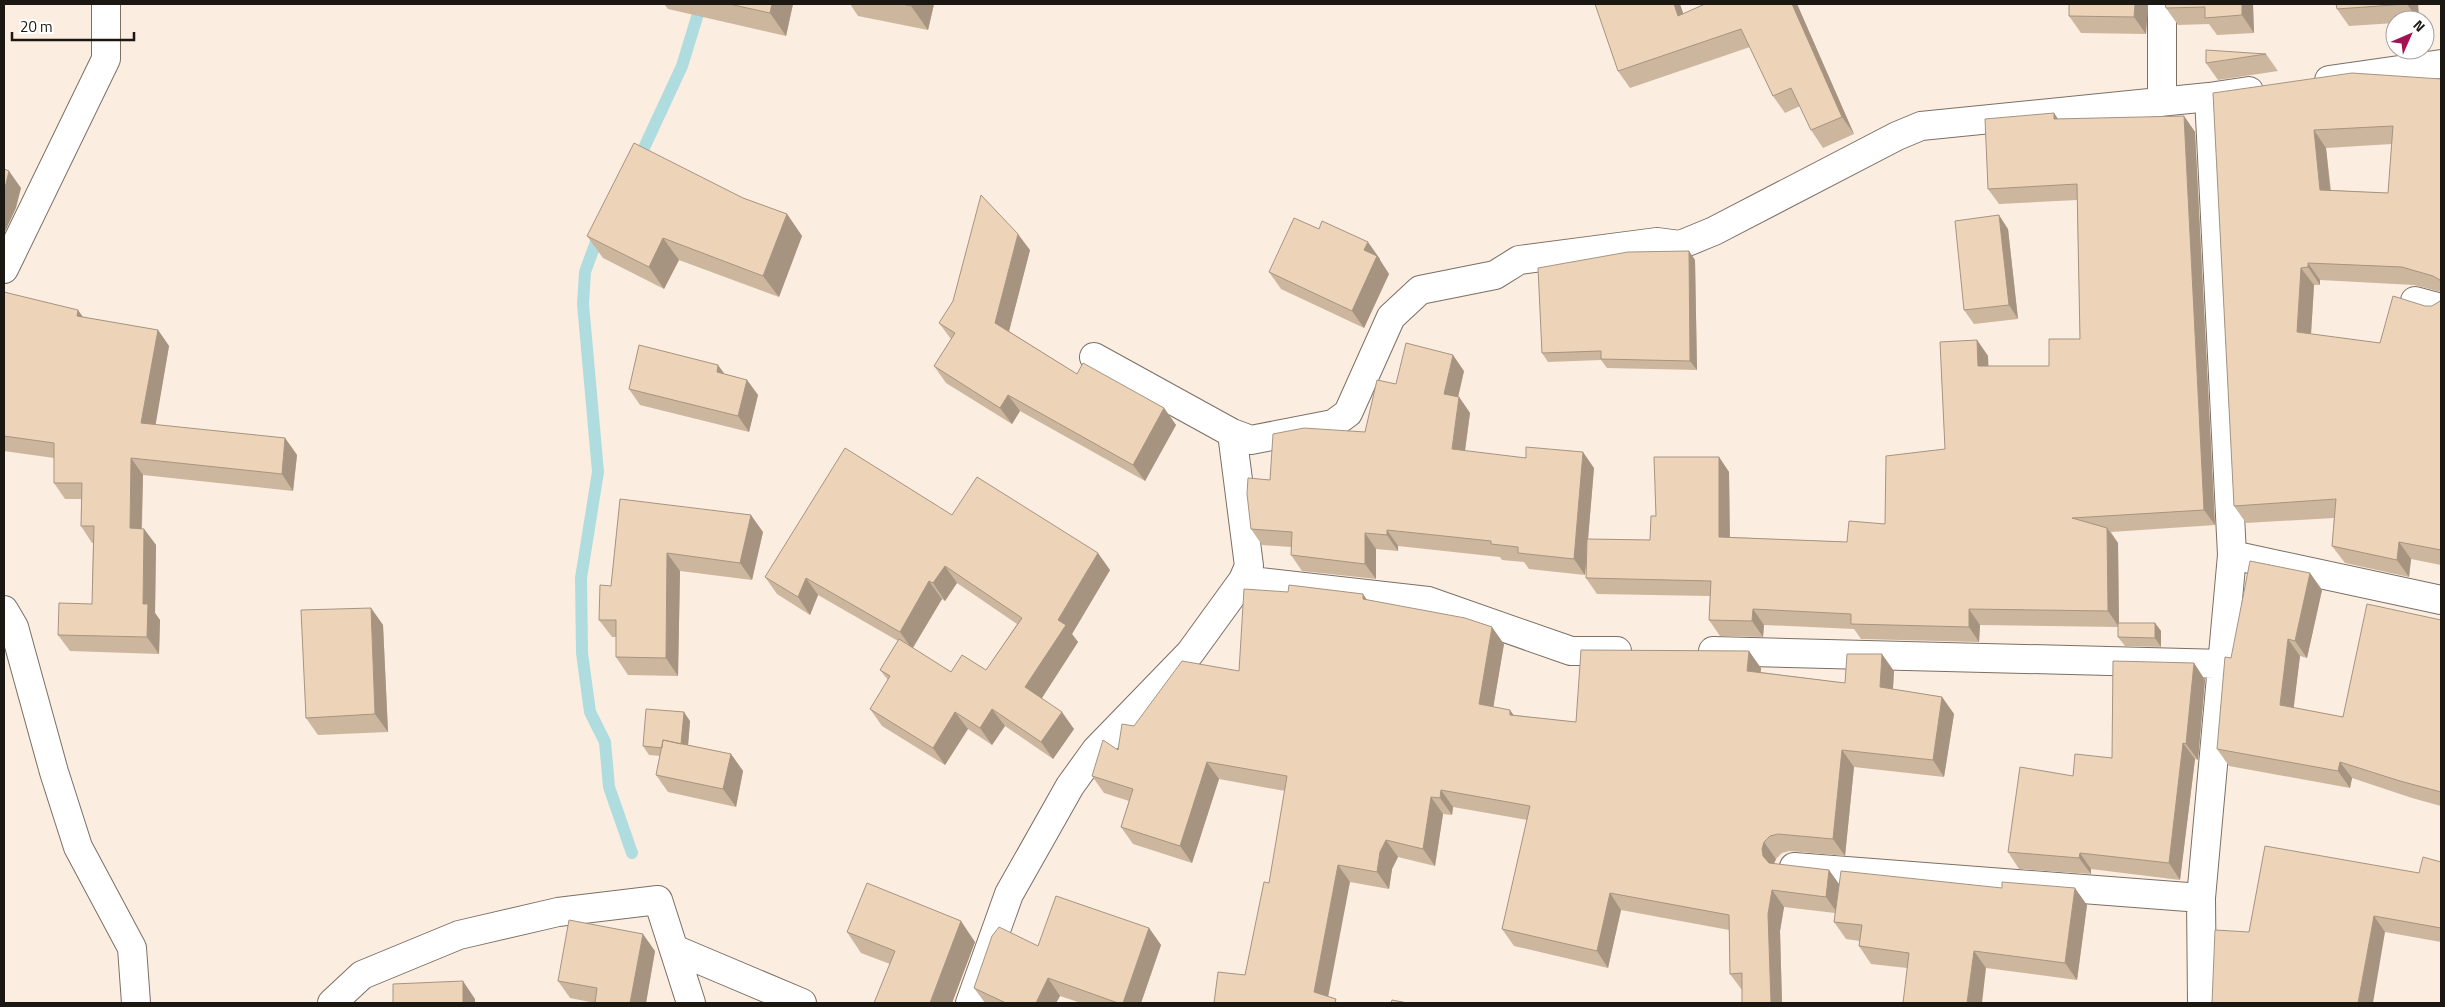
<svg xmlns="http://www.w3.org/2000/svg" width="2445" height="1007" viewBox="0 0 2445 1007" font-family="'Titillium Web',sans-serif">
	<rect width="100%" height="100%" fill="#fcede1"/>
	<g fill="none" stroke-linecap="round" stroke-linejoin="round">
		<!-- stream -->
		<path stroke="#afdcde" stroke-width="12" d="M637,163L682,66L701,4
			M600,231L585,272L583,304L598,472L581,578L582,653L590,712L605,742L609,787L632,853"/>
		<!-- minor casing -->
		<g stroke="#7c6f64" stroke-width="30">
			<path id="minor" d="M2329,80L2441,64
				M2162,102V4
				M4,269L106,59V4
				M2415,301L2441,308
				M1094,357L1232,433L1251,440L1333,424L1348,413L1391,317L1420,290L1495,275L1519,260L1657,242L1680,245L1714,231L1897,136L1921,126L2209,97L2249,91
				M2232,555L2441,600
				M1243,580L1428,601L1571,651H1617
				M4,610L14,627L54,772L78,847L132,948L136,1003
				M1713,651L2224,664
				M1794,867L2201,898
				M674,949L802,1003
				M332,1003L362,975L459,935L558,912L658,900L691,1003
				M970,1003L1009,894L1070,786L1096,750L1190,653L1243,580L1249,566L1232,433
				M2202,1003L2201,898L2232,555L2209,97"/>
		</g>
		<!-- minor -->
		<use href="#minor" stroke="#fff" stroke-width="28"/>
	</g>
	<!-- wall -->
	<path fill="#ccb69e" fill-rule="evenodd" d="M664,4H793L786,36L668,9Z
		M850,4H934L928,30L858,16Z
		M1797,4L1854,134L1823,148L1811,130L1800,106L1785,113L1773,96L1750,47L1630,88L1618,71L1683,14Z
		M2148,4L2146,34L2081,33L2069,16Z
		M2165,4H2253L2254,33L2217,35L2209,24L2178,25L2166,8Z
		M2336,4H2418L2419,20H2395V23L2349,26L2337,9Z
		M2266,54L2278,71L2218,80L2206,63Z
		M2441,79V292L2414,285L2320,280V285H2314L2311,334L2380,343L2425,306H2432L2440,301L2441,299V565L2411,559L2409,577L2345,563L2332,546L2334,518L2246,523L2234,506L2213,93ZM2392,144L2388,193L2331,190L2326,148Z
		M2054,113L2058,119L2184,116L2195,132L2215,525L2111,532L2118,543L2119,623H2155L2161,631V647L2125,646L2118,637V627L1980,625L1979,642L1861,639L1854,629L1764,625L1763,637L1720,636L1709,620L1710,596L1597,594L1586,578L1587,548L1585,575L1529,569L1524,562L1502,560L1500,557L1398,546V551L1376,549V579L1302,571L1291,555V547L1262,545L1251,529L1270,480L1365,432L1396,384L1464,371L1458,397H1459L1470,413L1465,451L1594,468L1588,539L1650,540L1656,516L1719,457L1729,472L1730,537L1847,542L1885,524L1945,449L1977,340L1988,356V366H2049L2080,339L2077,200L1999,204L1988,189Z
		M743,198L787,214L802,236L779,297L679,260L664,289L603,258L587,236Z
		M2008,229L2018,319L1974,324L1964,310Z
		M1030,250L1009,331L1077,374L1164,408L1176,425L1145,481L1020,411L1012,424L946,383L934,366L951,339L939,323Z
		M1689,251L1695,260L1697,370L1607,368L1601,360L1548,362L1542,353Z
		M1380,259V260L1389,274L1364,328L1281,289L1269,272Z
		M4,292L83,317L158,330L169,346L155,425L285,438L297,455L293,491L143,475L142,529H144L156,545L155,613L160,620L159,654L70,651L58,635L92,604L93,543H92L81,526V499H65L54,483V458L4,451Z
		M725,374L747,380L758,395L749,432L640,405L629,389Z
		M620,499L763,532L752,580L680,571L678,676L628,675L616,657V637H612L599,620L611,586Z
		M952,515L1110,570L1072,634L1078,642L1042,698L1074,729L1053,759L1005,726L992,745L968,729L945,765L882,726L870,709L888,680L880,670L898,641L818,595L810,615L777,594L765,577ZM957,583L1017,624L986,670L951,672L913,648L942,599L945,601Z
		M2310,573L2322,590L2307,658L2300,656L2293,708L2343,717L2441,620V806L2412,798L2352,778L2350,788L2229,766L2217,749L2231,658Z
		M1368,600L1504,644L1493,707L1514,715L1576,722L1761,668V672L1845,683L1894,671L1893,689L1942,697L1954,714L1944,777L1854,767L1845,856L1790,851L1782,853L1776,859L1774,864L1829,870L1839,884L2087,905L2077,980L1986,968H1907L1871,964L1859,946L1860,941L1846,939L1834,922L1835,913L1784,907L1780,931L1782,1003H1742V990L1730,974L1729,930L1621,910L1608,968L1514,946L1502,929L1527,820L1453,807L1452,815L1443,814L1435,866L1398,857L1392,869L1389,889L1350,882L1245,975L1269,883L1285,791L1219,779L1192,863L1133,844L1121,827L1129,801L1104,793L1092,776L1118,750L1134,726L1239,671Z
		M371,608L383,625L388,732L318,735L306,718Z
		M2194,663L2205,680L2198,760L2195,759L2180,880L2091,869V874L2019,869L2008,852L2112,758Z
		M690,721L688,745L731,754L743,771L736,807L668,792L656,775L660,756L649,755L643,746Z
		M2441,862V942L2385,932H2249L2419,873Z
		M1149,928L1161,945L1141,1003H1081L1060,996L1056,1003H985L974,988L1038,946Z
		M847,932L975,942L952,1003H874L890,964L861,953Z
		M655,951L646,1003H595L570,998L558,981Z"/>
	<!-- shaded-wall -->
	<path fill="#a69481" d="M772,4H793L786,36L770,13Z
		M912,4H934L928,30L911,6Z
		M1674,4H1680L1690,33L1678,16Z
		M1792,4H1797L1854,134L1842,117Z
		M2135,4H2148L2146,34L2134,17Z
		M2242,4H2253L2254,33L2242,15Z
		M2407,4H2418L2419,20H2418Z
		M2054,113L2064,128L2054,119Z
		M2184,116L2195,132L2215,525L2204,510Z
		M2314,130L2326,148L2332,207L2320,190Z
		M9,171L21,188L16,208L4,234V192Z
		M787,214L802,236L779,297L763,276Z
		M1999,215L2008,229L2018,319L2009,305Z
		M1018,234L1030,250L1007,339L995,323Z
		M663,238L679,260L664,289L649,267Z
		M1368,242L1380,259V260L1389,274L1364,328L1352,311L1364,250Z
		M1689,251L1695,260L1697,370L1690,361Z
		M2308,263L2320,280V285L2308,267Z
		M2301,268L2314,285L2310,350L2297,332Z
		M78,310L90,327L77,316Z
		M158,330L169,346L153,440L141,423Z
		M1977,340L1988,356L1989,381L1978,366Z
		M1453,355L1464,371L1455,410L1444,394Z
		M718,365L729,380L717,372Z
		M747,380L758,395L749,432L738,416Z
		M1008,395L1020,411L1012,424L1000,408Z
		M1459,397L1470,413L1463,465L1452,449Z
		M1164,408L1176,425L1145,481L1133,465Z
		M285,438L297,455L293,491L282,474Z
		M1583,452L1594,468L1585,575L1574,559Z
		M1719,457L1729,472L1730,552L1719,537Z
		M131,458L143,475L141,545L130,528Z
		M751,515L763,532L752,580L740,563Z
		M2107,528L2118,543L2119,627L2108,611Z
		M144,529L156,545L155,613L160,620L159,654L147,637L143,604Z
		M1387,530L1398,546V551L1387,535Z
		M1365,533L1376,549V579L1365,564Z
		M2399,542L2411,559L2409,577L2397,560Z
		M667,553L680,571L678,676L666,658Z
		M1098,553L1110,570L1072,634L1078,642L1038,704L1025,687L1058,620Z
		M945,566L957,583L945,601L933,583Z
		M2310,573L2322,590L2307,658L2295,641Z
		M806,578L818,595L810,615L798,597Z
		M929,581L942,599L912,649L900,632Z
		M1363,594L1375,611L1363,599Z
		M371,608L383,625L388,732L375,714Z
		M1753,609L1764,625L1763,637L1752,621Z
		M1969,609L1980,625L1979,642L1969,627Z
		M2155,623L2161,631V647L2155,638Z
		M1492,627L1504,644L1491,721L1479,704Z
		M2288,639L2300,656L2292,722L2280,705Z
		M1749,651L1761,668L1759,688L1747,671Z
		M1882,654L1894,671L1892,704L1880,687Z
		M2194,663L2205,680L2198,760L2186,744Z
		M1942,697L1954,714L1944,777L1933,760Z
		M992,709L1005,726L992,745L980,728Z
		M1510,710L1522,727L1510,715Z
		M684,712L690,721L687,758L680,749Z
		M955,712L968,729L945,765L933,748Z
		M1062,712L1074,729L1053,759L1041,742Z
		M2183,743L2195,759L2180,880L2169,863Z
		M1842,750L1854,767L1845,856L1833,839Z
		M731,754L743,771L736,807L723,789Z
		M1207,762L1219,779L1192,863L1180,846Z
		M2340,762L2352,778L2350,788L2338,771Z
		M1441,790L1453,807L1452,815L1440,798Z
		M1431,797L1443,814L1435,866L1423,849Z
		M1386,840L1398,857L1392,869L1389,889L1377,872L1380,852Z
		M1764,842L1776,859L1773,866L1775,873L1763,856L1762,849Z
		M2080,853L2091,869V874L2079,858Z
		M1338,865L1350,882L1327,1003L1314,992Z
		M1829,870L1841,887L1838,914L1826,897Z
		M2075,888L2087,905L2077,980L2065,963Z
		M1772,890L1784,907L1780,931L1782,1003H1771L1768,914Z
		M1610,893L1621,910L1608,968L1597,951Z
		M2374,916L2385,932L2373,1003H2358Z
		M961,921L975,942L952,1003H930Z
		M1149,928L1161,945L1141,1003H1123Z
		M643,934L655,951L646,1003H630Z
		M1974,951L1986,968L1982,1003H1967Z
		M1048,978L1060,996L1056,1003H1036Z
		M463,981L475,999V1003H463Z"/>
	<!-- building -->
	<path fill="#edd4b8" stroke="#a69481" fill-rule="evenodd" d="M729,4H772L770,13Z
		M902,4H912L911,6Z
		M1595,4H1674L1678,16L1705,4H1792L1842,117L1811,130L1791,88L1773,96L1741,29L1618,71Z
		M2069,4H2135L2134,17L2069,16Z
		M2165,4H2242V15L2205,18V7L2166,8Z
		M2336,4H2407L2337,9Z
		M2206,50L2266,54L2206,63Z
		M2352,73L2441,79V282L2440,280L2433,276L2402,267L2308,263V267L2301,268L2297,332L2380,343L2393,296L2425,306H2432L2440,301L2441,299V550L2399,542L2397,560L2332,546L2336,499L2234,506L2213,93ZM2393,126L2388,193L2320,190L2314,130Z
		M2054,113V119L2184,116L2204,510L2072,518L2107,528L2108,611L1969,609V627L1851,624V614L1753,609L1752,621L1709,620L1711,581L1586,578L1587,539L1650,540L1651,516H1656L1654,457H1719V537L1847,542L1849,521L1885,524L1886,456L1945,449L1940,342L1977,340L1978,366H2049V339H2080L2077,184L1988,189L1985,119Z
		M634,143L743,198L787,214L763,276L663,238L649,267L587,236Z
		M4,169L9,171L4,192Z
		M981,195L1018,234L995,323L1077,374L1083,363L1164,408L1133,465L1008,395L1000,408L934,366L955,333L939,323L953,301Z
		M1999,215L2009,305L1964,310L1955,221Z
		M1294,218L1319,229L1322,221L1368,242L1364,250L1377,256L1352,311L1269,272Z
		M1689,251L1690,361L1601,359V351L1542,353L1538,268L1628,252Z
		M4,292L78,310L77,316L158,330L141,423L285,438L282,474L131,458L130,528L144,529L143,604H148L147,637L58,635L59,603L92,604L94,526H81L82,483H54V443L4,436Z
		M1406,343L1453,355L1444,394L1459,397L1452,449L1526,458V447L1583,452L1574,559L1518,553V547L1491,544V541L1387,530V535L1365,533V564L1291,555L1292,532L1251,529L1247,494L1248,478L1270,480L1273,434L1304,428L1365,432L1377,380L1396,384Z
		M639,345L718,365L717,372L747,380L738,416L629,389Z
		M845,448L952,515L977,477L1098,553L1058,620L1066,625L1025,687L1062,712L1041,742L992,709L980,728L955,712L933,748L870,709L890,676L880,670L899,639L951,672L962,655L986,670L1022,618L945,566L933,583L929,581L900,632L806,578L798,597L765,577Z
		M620,499L751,515L740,563L667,553L666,658L616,657V620H599L600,585L611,586Z
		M2250,561L2310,573L2295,641L2288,639L2280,705L2343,717L2367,604L2441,620V792L2400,781L2340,762L2338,771L2217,749L2225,657L2231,658Z
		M1289,585L1363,594V599L1465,618L1492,627L1479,704L1510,710V715L1576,722L1581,650L1749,651L1747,671L1845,683L1847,654H1882L1880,687L1942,697L1933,760L1842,750L1833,839L1778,834L1770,836L1764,842L1762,849L1763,856L1769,863L1829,870L1826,897L1772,890L1768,914L1771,1003H1742V973L1730,974L1729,915L1610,893L1597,951L1502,929L1530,806L1441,790L1440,798L1431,797L1423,849L1386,840L1380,852L1377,872L1338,865L1314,992L1336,999L1335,1003H1214L1218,972L1245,975L1264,882L1269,883L1287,776L1207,762L1180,846L1121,827L1133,789L1092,776L1103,740L1118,750L1122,724L1134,726L1182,661L1239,671L1244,589L1288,592Z
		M371,608L375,714L306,718L301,610Z
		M2118,623H2155V638L2118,637Z
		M2113,661L2194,663L2186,744L2183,743L2169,863L2080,853L2079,858L2008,852L2020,767L2073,776L2075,754L2112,758Z
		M646,709L684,712L681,744L663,740L662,748L643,746Z
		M663,740L731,754L723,789L656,775Z
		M2265,846L2419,873L2423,857L2441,862V928L2374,916L2358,1003H2212L2215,930L2249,932Z
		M1841,871L2002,888V882L2075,888L2065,963L1974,951L1967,1003H1903L1909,953L1859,946L1862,925L1834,922Z
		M867,883L961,921L930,1003H874L895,951L847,932Z
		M1056,896L1149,928L1123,1003H1118L1048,978L1036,1003H1006L974,988L992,936L999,927L1038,946Z
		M569,920L643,934L630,1003H595L597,988L558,981Z
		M463,981V1003H393V984Z
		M1392,1000L1408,1003H1391Z"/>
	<!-- border -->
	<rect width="2445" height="1007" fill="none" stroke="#1b1712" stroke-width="10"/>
	<!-- north arrow -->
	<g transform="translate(2410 35) rotate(45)"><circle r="24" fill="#ffffff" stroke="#a4a2a0"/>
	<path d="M0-4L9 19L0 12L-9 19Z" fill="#a31153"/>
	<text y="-8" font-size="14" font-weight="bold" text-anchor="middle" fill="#1b1712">N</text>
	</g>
	<!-- scale -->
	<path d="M12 32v8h122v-8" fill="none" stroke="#1b1712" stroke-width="2.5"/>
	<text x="20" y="32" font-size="15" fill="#1b1712" stroke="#ffffff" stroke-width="4" paint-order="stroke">20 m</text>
</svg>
